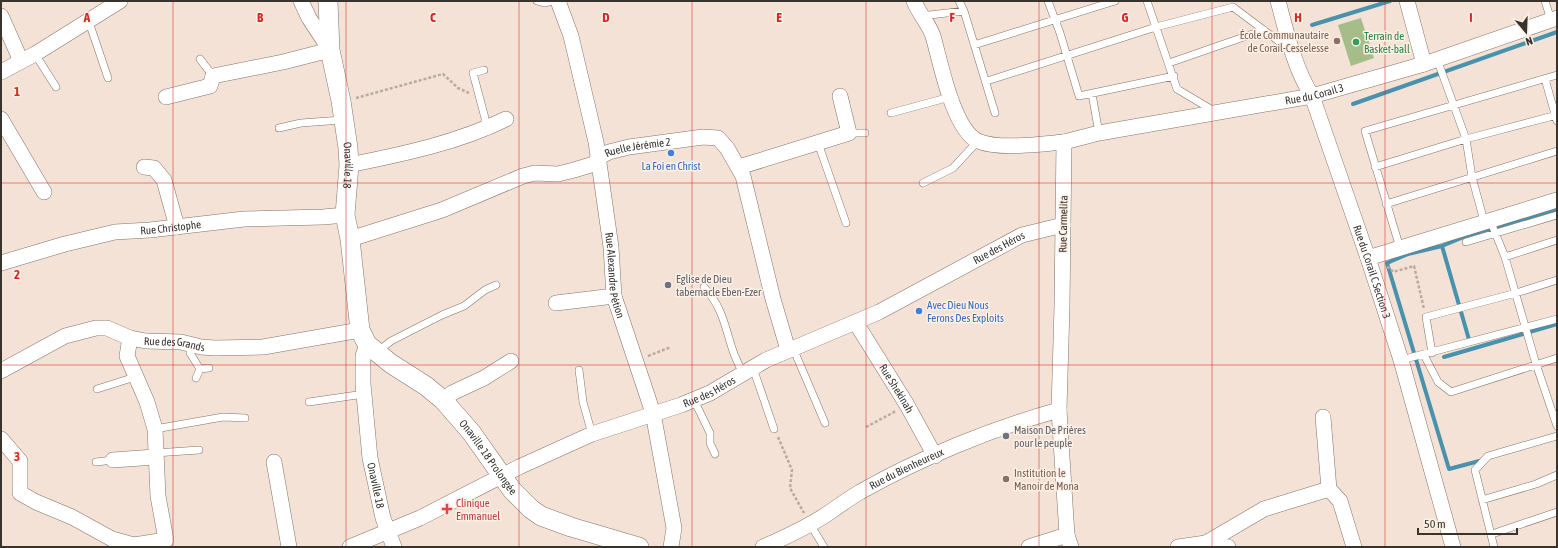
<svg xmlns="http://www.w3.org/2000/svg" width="1558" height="548" viewBox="0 0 1558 548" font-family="'Asap Condensed',sans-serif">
	<rect width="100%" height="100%" fill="#f3e2d5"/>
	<!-- grass -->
	<path fill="#a5be89" d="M1361,18L1374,58L1351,66L1338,25Z"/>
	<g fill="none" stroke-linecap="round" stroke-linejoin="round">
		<!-- stream -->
		<path stroke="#4892ad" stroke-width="4" d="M1312,25L1390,1
			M1353,104L1557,32
			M1442,246L1470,343
			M1444,357L1557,324
			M1483,460L1449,469L1387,263L1408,254L1442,246L1466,236L1557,209"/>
		<!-- service casing -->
		<g stroke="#837469" stroke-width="8">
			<path id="service" d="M537,1L544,3L553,1
				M959,1L964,11
				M1048,1L1060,33L1079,96L1174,76
				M1147,1L1177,89L1214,111
				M1545,1L1551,20
				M921,16L964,11L995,113
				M88,19L108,78
				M974,45L1115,1
				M35,54L56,87
				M200,59L213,76
				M1437,59L1466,139L1472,177L1484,221
				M1169,63L1264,30
				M484,70L473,73L485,118V129
				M1545,79L1557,121
				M987,81L1156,27L1233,7L1289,49
				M1092,94L1099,133
				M891,113L950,97
				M279,128L301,123L342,120
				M849,133H865
				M818,143L846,223
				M1375,167L1466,139L1557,115
				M923,183L953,168L978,141
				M1386,204L1557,151
				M1490,220L1505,257L1536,364L1557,426
				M1466,242L1557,215
				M1400,248L1365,131L1557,75
				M1505,257L1557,240
				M704,287C730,315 725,345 744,374
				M191,345L190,353L200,369L196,378
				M793,348L825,423
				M377,352L391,341L442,315L464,306L485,290L496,285
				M1432,353L1426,317L1516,293L1557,280
				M1424,355L1438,382L1451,392L1557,358
				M1401,360L1557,319
				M753,368L774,429
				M200,369L209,368
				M579,370L583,402L592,434
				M97,389L135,377
				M694,400L710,433V443L715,454
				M309,402L364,394
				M155,429L223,417L245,418
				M155,453L199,450
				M96,462L113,460
				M1482,500L1536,484L1557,475
				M810,524L824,547
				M1492,534L1557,512
				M1494,547L1475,470L1488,456L1557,436"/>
		</g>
		<!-- minor casing -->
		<g stroke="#837469" stroke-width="16">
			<g id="minor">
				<path id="s1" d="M558,1L571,36L596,142L611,247L614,296L653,413L674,528L671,547"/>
				<path d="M914,1C919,14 929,24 933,36C940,60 953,130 978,141C998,150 1042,144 1064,142L1062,306L1059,410L1067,535L1071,547"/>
				<path id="s2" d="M1278,1C1287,34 1294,67 1312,96L1368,258L1401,360L1453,547"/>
				<path d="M1407,1L1424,64"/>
				<path d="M1,16L21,61"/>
				<path d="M1,72L35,54L120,1"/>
				<path d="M166,97L210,86L213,76L283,62L330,50L309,18L301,1"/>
				<path d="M1,119L44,192"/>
				<path id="s3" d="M1064,142L1099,133L1312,96L1424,64L1557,18"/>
				<path d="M349,165C403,154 457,143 506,119"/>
				<path d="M144,167L154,168L164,180L177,227"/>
				<path d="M739,167L849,133L840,96"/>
				<path id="s4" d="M350,239L442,210L523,176L535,173L558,174L574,170L594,164L599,157L609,152L629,147L703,137L718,138L727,148L743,176L773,299L788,350"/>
				<path d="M1368,258L1557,200"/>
				<path id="s5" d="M1,263L65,244L115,232L150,230L244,219L323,217L345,215"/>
				<path d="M556,303L614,296"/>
				<path id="s6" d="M856,323L907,405L935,456"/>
				<path id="s7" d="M367,344L363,356V384L370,458L383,518L394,547"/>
				<path id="s8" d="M1,371L65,336L96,328H107L130,338L146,341L181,342L201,347L215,348L263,347L360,330"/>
				<path d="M443,400L452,393L484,378L511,361"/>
				<path d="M1323,417L1329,489L1340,501L1354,547"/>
				<path d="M1,439L20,461V493L36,502L72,517L112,539L134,545L166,540L158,496L155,429L147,402L127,356L130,338"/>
				<path d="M113,460L155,457"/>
				<path d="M274,462L289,547"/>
				<path d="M1206,543L1264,509L1329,489"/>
				<path id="s9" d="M350,547L420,518L519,467L592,434L681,405L710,393L766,360L879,312L1022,235L1063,225"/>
				<path id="s10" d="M763,547C786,537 810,526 830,512C840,505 850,498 860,492C920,458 993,428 1059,410"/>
				<path d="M1029,547L1067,535"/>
				<path d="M1178,547L1206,543L1228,547"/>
			</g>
		</g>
		<!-- tertiary casing -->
		<g stroke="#837469" stroke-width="20">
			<g id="tertiary">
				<path id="s11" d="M328,1L330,50L341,101L348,148L349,165L345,215L350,239L360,330L367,344L390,363L426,386L443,400L471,432L512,490L531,509L541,516L571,527L639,547"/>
			</g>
		</g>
		<!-- path -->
		<path stroke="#b8aba0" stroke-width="2.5" stroke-dasharray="3 2" stroke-linecap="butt" d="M356,98C385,90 414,82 443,74L458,88L469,93
			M1387,267L1390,268L1393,272L1414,266L1424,309
			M648,356L671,347
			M866,427L896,411
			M778,437L792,470L790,488L804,513"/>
		<!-- service -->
		<use href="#service" stroke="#fff" stroke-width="7"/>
		<!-- minor -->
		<use href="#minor" stroke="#fff" stroke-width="15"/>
		<!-- tertiary -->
		<use href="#tertiary" stroke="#fff" stroke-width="19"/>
	</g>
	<!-- grid -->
	<path fill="none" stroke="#d62828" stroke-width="1" stroke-opacity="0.55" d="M173,1V547M346,1V547M519,1V547M692,1V547M866,1V547M1039,1V547M1212,1V547M1385,1V547M1,183H1557M1,365H1557"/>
	<!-- markers -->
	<g fill="#8d6e63" stroke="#fdf0e5" stroke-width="1.5">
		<circle cx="1337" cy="41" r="4"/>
		<circle cx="1006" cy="479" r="4"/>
	</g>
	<circle fill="#2e9e5b" stroke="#fdf0e5" stroke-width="1.5" cx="1356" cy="42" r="4"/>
	<g fill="#3f7fe0" stroke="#fdf0e5" stroke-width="1.5">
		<circle cx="671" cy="153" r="4"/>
		<circle cx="919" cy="311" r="4"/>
	</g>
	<g fill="#6b7280" stroke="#fdf0e5" stroke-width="1.5">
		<circle cx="668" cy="285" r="4"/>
		<circle cx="1006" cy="436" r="4"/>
	</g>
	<path fill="#e0444e" stroke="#fdf0e5" stroke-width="1.5" d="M445 503h4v4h4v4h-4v4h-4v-4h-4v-4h4z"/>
	<g text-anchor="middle" stroke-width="3" stroke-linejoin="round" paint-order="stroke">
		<!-- education labels -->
		<g font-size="11" fill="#785e54" stroke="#fdf0e5" text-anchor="end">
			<text x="1329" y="39">École Communautaire<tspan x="1329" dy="13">de Corail-Cesselesse</tspan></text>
			<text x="1014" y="477" text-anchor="start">Institution le<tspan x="1014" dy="13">Manoir de Mona</tspan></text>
		</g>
		<!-- leisure labels -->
		<g font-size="11" fill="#27864d" stroke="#fdf0e5" text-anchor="start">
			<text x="1364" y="40">Terrain de<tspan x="1364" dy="13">Basket-ball</tspan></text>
		</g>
		<!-- street labels -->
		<g font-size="11" fill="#39332e" stroke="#fdf0e5">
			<text dy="4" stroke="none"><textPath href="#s3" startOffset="255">Rue du Corail 3</textPath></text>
			<text dy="4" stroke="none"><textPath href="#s4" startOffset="306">Ruelle Jérémie 2</textPath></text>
			<text dy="4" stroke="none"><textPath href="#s11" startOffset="166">Onaville 18</textPath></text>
			<text transform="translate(1063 224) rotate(-89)" y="4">Rue Carmelita</text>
			<text dy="4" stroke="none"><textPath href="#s5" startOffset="174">Rue Christophe</textPath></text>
			<text dy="4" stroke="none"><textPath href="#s9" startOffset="716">Rue des Héros</textPath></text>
			<text dy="4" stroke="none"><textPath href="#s2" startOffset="287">Rue du Corail C Section 3</textPath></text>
			<text dy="4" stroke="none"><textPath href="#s1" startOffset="281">Rue Alexandre Pétion</textPath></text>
			<text dy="4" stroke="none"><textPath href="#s8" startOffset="186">Rue des Grands</textPath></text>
			<text dy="4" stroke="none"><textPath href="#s6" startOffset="77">Rue Shekinah</textPath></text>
			<text dy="4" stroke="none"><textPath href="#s9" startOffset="392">Rue des Héros</textPath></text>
			<text dy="4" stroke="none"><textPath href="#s11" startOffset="515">Onaville 18 Prolongée</textPath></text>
			<text dy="4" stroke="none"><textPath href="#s10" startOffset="164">Rue du Bienheureux</textPath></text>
			<text dy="4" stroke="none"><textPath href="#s7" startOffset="143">Onaville 18</textPath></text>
		</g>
		<!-- shop labels -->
		<g font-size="11" fill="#366cbe" stroke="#fdf0e5">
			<text x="671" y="170">La Foi en Christ</text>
			<text x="927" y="309" text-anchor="start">Avec Dieu Nous<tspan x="927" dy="13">Ferons Des Exploits</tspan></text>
		</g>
		<!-- worship labels -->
		<g font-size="11" fill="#5b616d" stroke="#fdf0e5" text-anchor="start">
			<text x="676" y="283">Eglise de Dieu<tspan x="676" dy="13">tabernacle Eben-Ezer</tspan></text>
			<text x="1014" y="434">Maison De Prières<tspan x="1014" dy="13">pour le peuple</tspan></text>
		</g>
		<!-- health labels -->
		<g font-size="11" fill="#be3a42" stroke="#fdf0e5" text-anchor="start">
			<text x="456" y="507">Clinique<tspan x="456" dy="13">Emmanuel</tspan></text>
		</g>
	</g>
	<g font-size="13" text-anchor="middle" font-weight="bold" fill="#d62828" stroke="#fdf0e5" stroke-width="3" stroke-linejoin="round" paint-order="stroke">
		<text x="87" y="22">A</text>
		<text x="260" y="22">B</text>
		<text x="433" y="22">C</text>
		<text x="606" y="22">D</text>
		<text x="779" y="22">E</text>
		<text x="952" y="22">F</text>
		<text x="1125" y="22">G</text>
		<text x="1298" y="22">H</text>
		<text x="1471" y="22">I</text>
		<text x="17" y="96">1</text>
		<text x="17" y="279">2</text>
		<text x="17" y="461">3</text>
	</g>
	<!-- border -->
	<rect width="1558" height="548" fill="none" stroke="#39332e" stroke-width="4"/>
	<!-- north arrow -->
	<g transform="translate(1526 32) rotate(161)" stroke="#fdf0e5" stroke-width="3" paint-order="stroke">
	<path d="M0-3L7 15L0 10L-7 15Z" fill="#39332e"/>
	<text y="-6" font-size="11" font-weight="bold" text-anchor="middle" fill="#39332e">N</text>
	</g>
	<!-- scale -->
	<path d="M1418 528v6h99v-6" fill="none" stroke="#39332e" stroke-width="2"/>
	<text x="1424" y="528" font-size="12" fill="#39332e" stroke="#fdf0e5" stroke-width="3" paint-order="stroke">50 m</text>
</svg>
